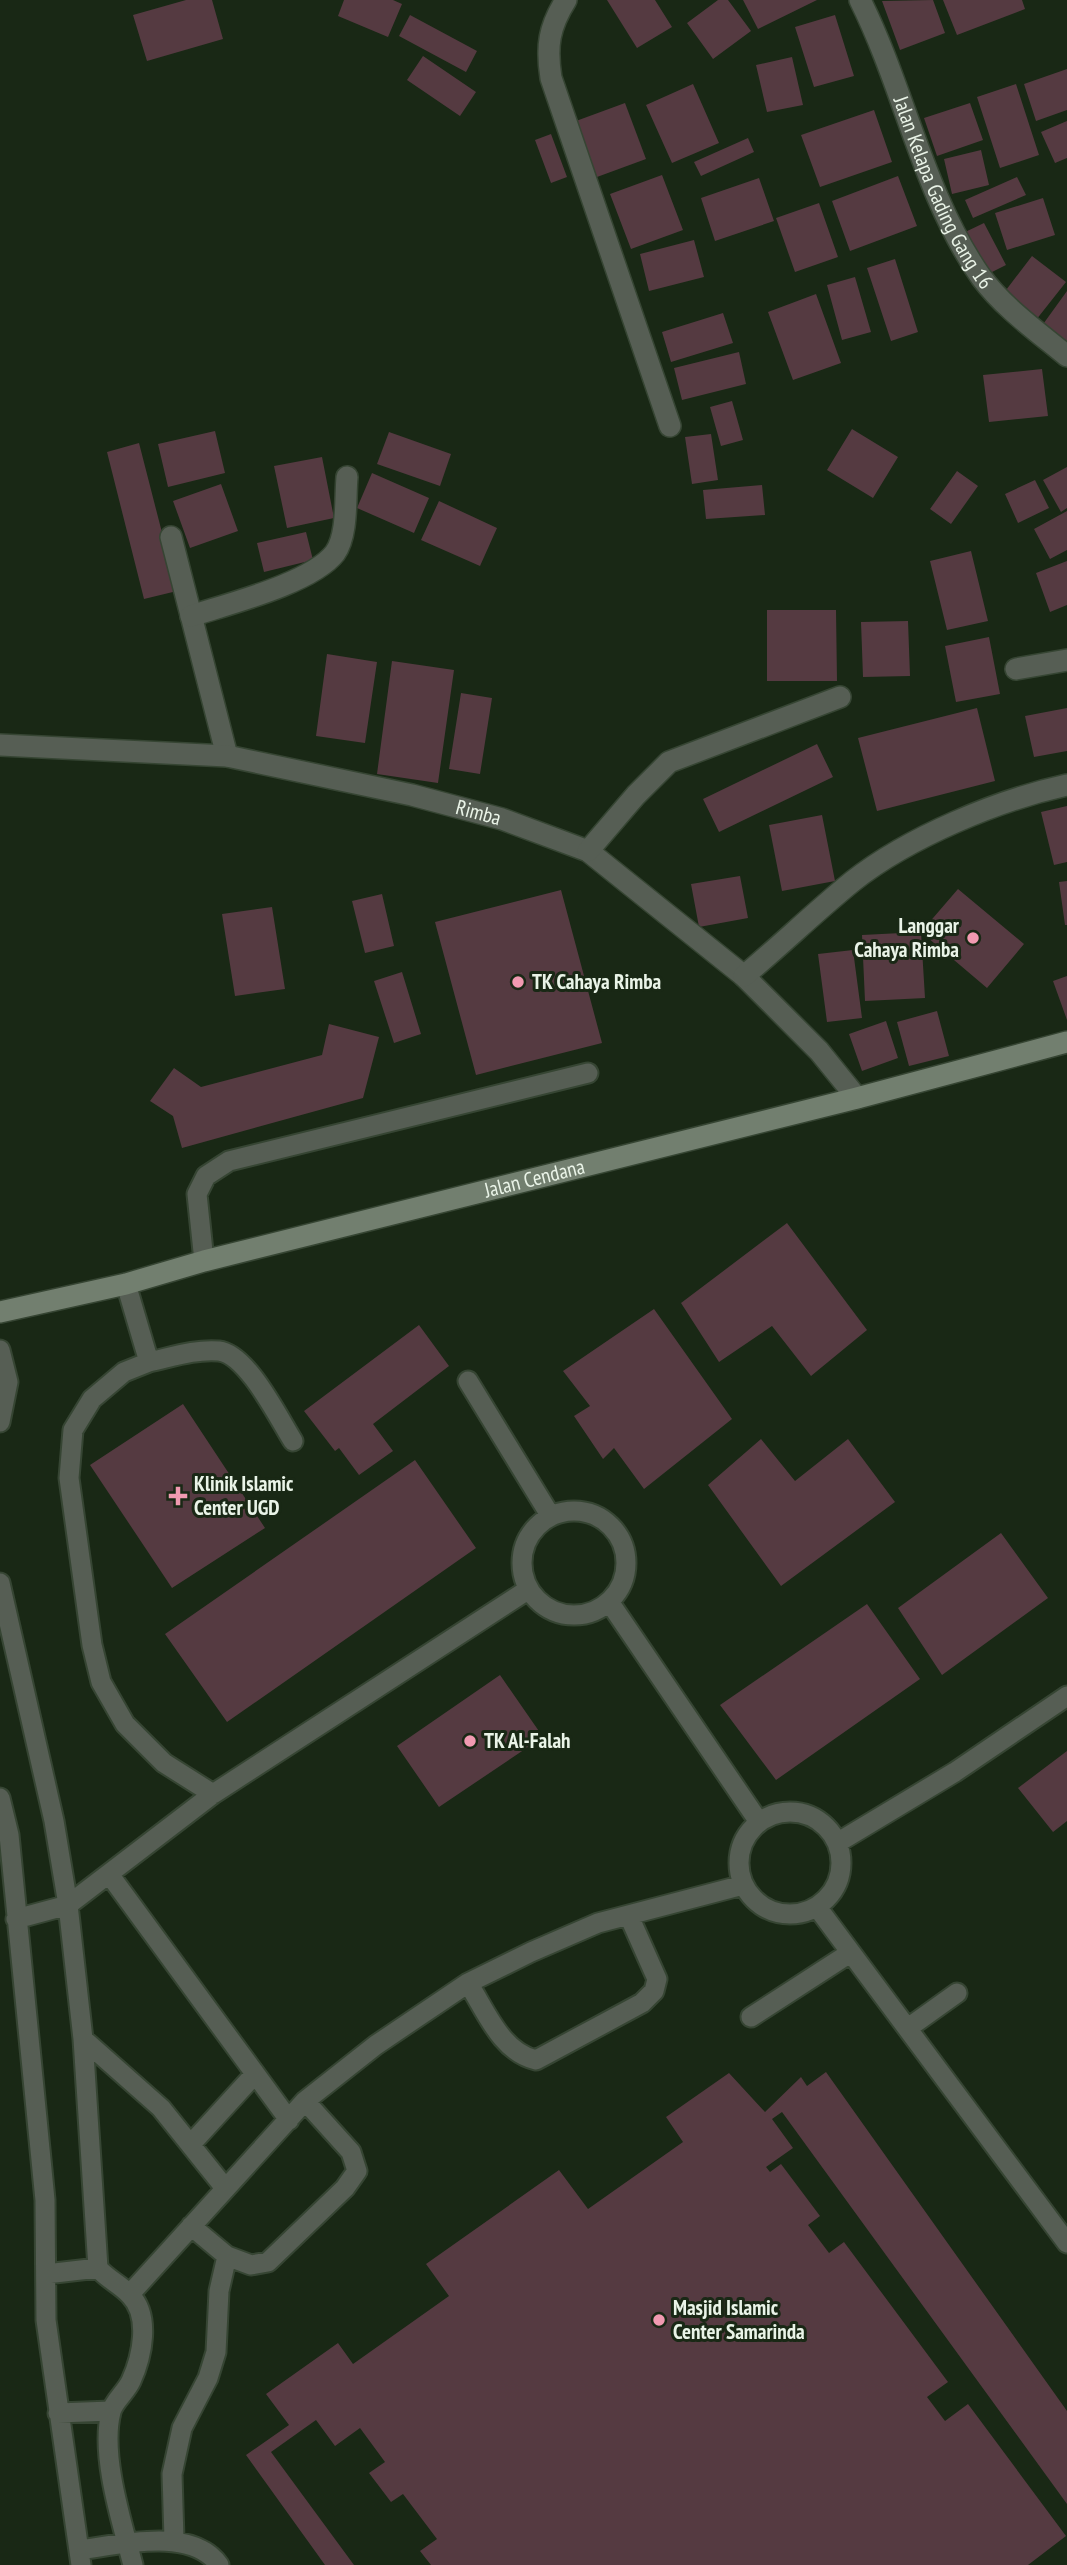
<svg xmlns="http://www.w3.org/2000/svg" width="1067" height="2565" viewBox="0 0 1067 2565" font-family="'PT Sans Narrow',sans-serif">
	<rect width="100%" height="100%" fill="#192815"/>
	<!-- building -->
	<path fill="#553a41" d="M186,0H212L223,39L147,61L133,15Z
		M344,0H393L402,4L388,37L338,16Z
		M607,0H655L672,27L637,48Z
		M718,0H728L751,31L713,59L687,23Z
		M743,0H817L758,29Z
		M933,0L945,33L900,50L882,1Z
		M943,0H1022L1025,9L957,35Z
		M410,15L477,51L466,72L399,36Z
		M835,15L854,76L814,87L795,27Z
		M423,56L476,92L460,116L407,80Z
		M792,57L803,105L767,112L756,65Z
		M1067,69V110L1036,121L1024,84Z
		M693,84L719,143L672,163L646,105Z
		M1016,84L1039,155L1000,168L977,97Z
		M625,103L646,159L597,177L576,121Z
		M970,103L983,140L937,156L924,118Z
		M874,110L892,162L820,187L801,135Z
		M1067,121V158L1055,163L1041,132Z
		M551,134L567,177L551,183L535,140Z
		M748,138L754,152L701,176L694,162Z
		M981,150L989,185L952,194L944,159Z
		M662,175L683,230L631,249L610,194Z
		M898,176L917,226L850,251L832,201Z
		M1017,177L1026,195L973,218L965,200Z
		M759,178L774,221L715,241L701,198Z
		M1043,198L1055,235L1007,250L995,213Z
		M819,203L838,257L795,272L776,218Z
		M984,223L1006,265L982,277L961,234Z
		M694,240L704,277L649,291L640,254Z
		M1032,256L1066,282L1036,320L1003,294Z
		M895,259L918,332L891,341L867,268Z
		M855,277L871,332L842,340L827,285Z
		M1067,291V345L1041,327Z
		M816,294L841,363L793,380L768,312Z
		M723,313L733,343L671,362L662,332Z
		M739,352L746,384L682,400L674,368Z
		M1042,369L1048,416L989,422L983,375Z
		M732,401L743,440L721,446L710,407Z
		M852,429L898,457L873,498L827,470Z
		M215,431L225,473L168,487L158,444Z
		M389,432L451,454L440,486L377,464Z
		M711,434L718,480L692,484L685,437Z
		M139,443L177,591L144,599L107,452Z
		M322,457L334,518L287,528L274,466Z
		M1067,467V508L1061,512L1043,480Z
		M957,471L978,486L951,524L930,509Z
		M372,473L429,498L414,533L357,508Z
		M1035,480L1049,508L1018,523L1005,494Z
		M221,484L238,531L190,548L173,501Z
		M762,485L765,515L706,519L703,490Z
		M439,501L497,528L480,566L421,540Z
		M1067,511V550L1050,559L1034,529Z
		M306,532L313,560L264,572L257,543Z
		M971,551L988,621L947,630L930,561Z
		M1067,561V605L1050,612L1036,573Z
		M767,610H836L837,681H767Z
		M908,621L910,676L863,677L861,622Z
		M989,637L1000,694L956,702L945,646Z
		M327,654L377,662L365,743L316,736Z
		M392,661L454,670L438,783L377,774Z
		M461,693L492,698L480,774L449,769Z
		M977,708L995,781L877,811L858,738Z
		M1067,708V751L1034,757L1025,716Z
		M817,744L833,777L719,832L703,799Z
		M1067,806V862L1054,865L1041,812Z
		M822,815L835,881L782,891L769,825Z
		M740,876L748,918L699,927L691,884Z
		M1067,881V925H1065L1059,882Z
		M958,889L1024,944L987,988L921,932Z
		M561,890L602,1043L476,1075L435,922Z
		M382,894L394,946L365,953L352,901Z
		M272,907L285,989L235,996L222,914Z
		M921,932L925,998L865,1001L862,935Z
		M853,950L862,1018L827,1022L818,954Z
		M402,972L421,1034L394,1043L374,981Z
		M1067,976V1020L1053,981Z
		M937,1011L949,1056L909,1066L897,1022Z
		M886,1021L898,1058L862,1071L849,1034Z
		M329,1024L379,1037L363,1098L182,1148L173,1116L150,1101L174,1068L201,1087L322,1055Z
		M787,1223L867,1330L811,1376L772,1326L719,1362L681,1303Z
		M654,1309L732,1419L644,1489L614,1448L603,1459L574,1416L590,1406L563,1371Z
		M419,1325L449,1366L373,1424L393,1451L359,1475L339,1448L335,1451L304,1411Z
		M183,1404L265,1528L172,1588L90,1465Z
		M761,1439L795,1481L848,1439L895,1502L781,1586L708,1485Z
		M415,1460L476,1548L227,1722L165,1634Z
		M1001,1533L1048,1598L942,1675L898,1608Z
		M867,1604L920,1679L776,1780L720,1705Z
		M500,1675L543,1737L439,1807L397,1746Z
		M1067,1751V1821L1053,1832L1018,1788Z
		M826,2072L1067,2411V2504L782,2112L772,2119L793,2148L766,2167L770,2172L781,2164L820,2216L808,2225L829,2253L844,2242L948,2382L927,2397L945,2421L968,2404L1066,2536L1028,2565H431L420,2551L437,2539L403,2494L391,2502L369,2473L385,2462L360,2428L335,2446L316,2420L271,2452L354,2565H325L246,2455L289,2425L266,2394L338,2343L353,2364L449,2296L426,2264L559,2170L588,2209L683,2142L666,2117L729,2073L765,2112L801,2077L807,2086Z"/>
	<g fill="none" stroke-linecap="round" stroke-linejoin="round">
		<!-- lane casing -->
		<g stroke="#364533" stroke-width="23">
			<path id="lane" d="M204,1261L197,1194L206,1176L229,1161L588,1073
				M126,1284L149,1362L124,1372L92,1399L73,1430L69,1478L92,1645L101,1682L125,1724L164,1763L213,1794
				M0,1350L8,1382L0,1422
				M149,1362C172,1357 195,1349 219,1351C247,1354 278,1417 293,1441
				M468,1381L550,1515
				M522 1563a52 52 0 1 1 104 0a52 52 0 1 1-104 0Z
				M0,1583L54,1821L68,1905L83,2039L98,2268C107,2279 120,2284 130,2295C151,2316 142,2357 131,2381C126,2392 113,2402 111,2412C100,2455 122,2523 133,2565
				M610,1603L759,1822
				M0,1798L9,1835L45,2200L46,2320L81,2565
				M739 1863a51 51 0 1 1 102 0a51 51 0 1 1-102 0Z
				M837,1843L955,1772L1067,1696
				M109,1874L289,2120
				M817,1907L1067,2243
				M16,1919L68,1905L213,1794L529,1589
				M468,1983C486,2011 501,2052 536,2060L642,2003L654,1991L657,1979L629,1916
				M751,2017L850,1953
				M908,2028L957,1993
				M83,2039L161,2108L225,2188
				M191,2144L254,2075
				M191,2226L227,2256L251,2265L268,2262L345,2188L357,2171L351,2152L305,2101
				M46,2274L98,2268
				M130,2294L305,2101L376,2045L468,1983L531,1952L598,1923L743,1885
				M58,2413L111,2411
				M174,2539L172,2474L182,2428L208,2378L216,2352L219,2291L227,2256
				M79,2550C119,2545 192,2526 219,2565"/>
		</g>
		<!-- street casing -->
		<g stroke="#364533" stroke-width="24">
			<g id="street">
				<path d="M566,0C549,27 546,46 551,78L670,426"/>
				<path id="s1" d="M860,0C905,90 923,194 981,277C1004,308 1038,332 1067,356"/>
				<path d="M171,537L227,756"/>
				<path d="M191,616C228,604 312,583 335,553C348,535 345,498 347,477"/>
				<path d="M1016,669L1067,660"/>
				<path id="s2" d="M0,745L227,756L412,795L502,819L588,851L744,976L819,1051L857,1098"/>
				<path d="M588,851L636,795L669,762L840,697"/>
				<path d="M744,976C781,945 816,911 853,881C909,837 998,800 1067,785"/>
			</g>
		</g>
		<!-- secondary casing -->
		<g stroke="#364533" stroke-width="24">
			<g id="secondary">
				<path id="s3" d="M0,1312L126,1284L204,1261L857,1098L1067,1042"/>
			</g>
		</g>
		<!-- lane -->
		<use href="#lane" stroke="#565e54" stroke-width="19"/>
		<!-- street -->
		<use href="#street" stroke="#565e54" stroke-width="21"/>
		<!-- secondary -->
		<use href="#secondary" stroke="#727f6f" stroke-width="21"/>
	</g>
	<!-- markers -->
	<g fill="#f19ab1" stroke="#192815" stroke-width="2.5">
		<circle cx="973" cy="938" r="7"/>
		<circle cx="518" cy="982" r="7"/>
		<path d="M174.5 1485.5h7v7h7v7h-7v7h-7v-7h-7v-7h7z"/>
		<circle cx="470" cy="1741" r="7"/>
		<circle cx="659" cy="2320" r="7"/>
	</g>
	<g text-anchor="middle" stroke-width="6" stroke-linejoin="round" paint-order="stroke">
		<!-- street labels -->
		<g font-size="21" fill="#eaf4e8" stroke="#192815">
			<text dy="7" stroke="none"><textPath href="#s1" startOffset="210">Jalan Kelapa Gading Gang 16</textPath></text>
			<text dy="7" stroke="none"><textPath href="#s2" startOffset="485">Rimba</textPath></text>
			<text dy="7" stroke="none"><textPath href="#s3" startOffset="551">Jalan Cendana</textPath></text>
		</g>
		<!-- poi labels -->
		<g font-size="21" font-weight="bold" fill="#eaf4e8" stroke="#192815" text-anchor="start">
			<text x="959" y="933" text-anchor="end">Langgar<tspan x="959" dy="24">Cahaya Rimba</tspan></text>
			<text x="532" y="989">TK Cahaya Rimba</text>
			<text x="194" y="1491">Klinik Islamic<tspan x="194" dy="24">Center UGD</tspan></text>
			<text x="484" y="1748">TK Al-Falah</text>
			<text x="673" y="2315">Masjid Islamic<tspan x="673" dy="24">Center Samarinda</tspan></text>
		</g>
	</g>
</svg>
